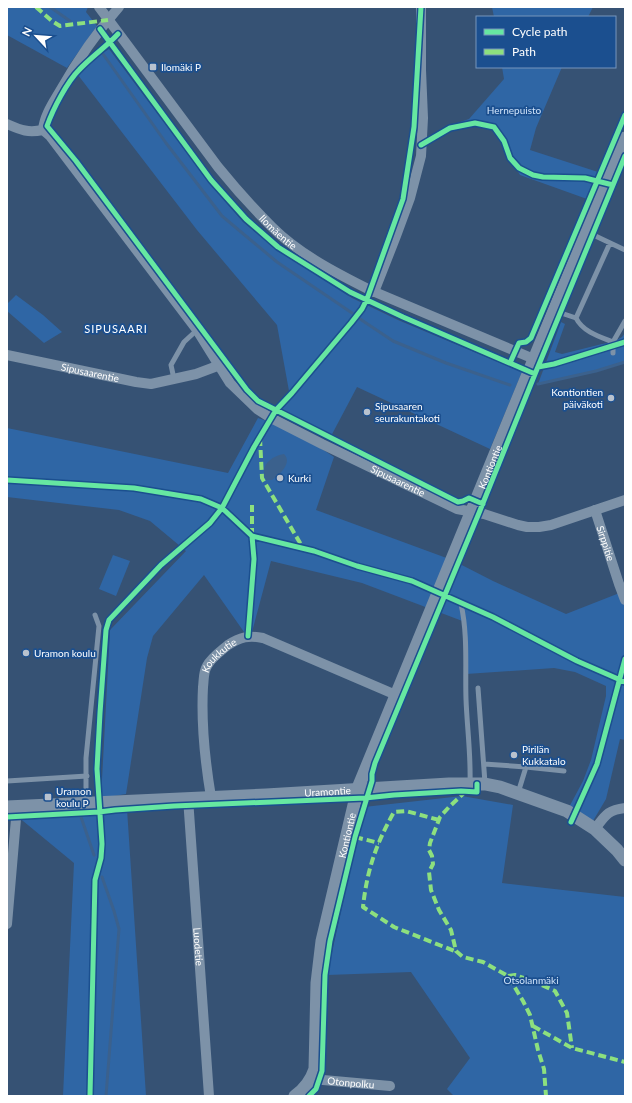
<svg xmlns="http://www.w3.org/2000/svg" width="632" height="1103" viewBox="0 0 632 1103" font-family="Lato,sans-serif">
	<rect width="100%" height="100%" fill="#365274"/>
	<!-- green -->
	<path fill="#2f66a5" d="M7,7H88L86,12L97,26L67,68L7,35Z
		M492,7H593L588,17H494Z
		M109,49L210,184L243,222L276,249L352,298L398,320L522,372L490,449L357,387L330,438L278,409L289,391L277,325L197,230L78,75L96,57Z
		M502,67H562L536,128L530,150L598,172L587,199L520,175L501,140L495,131L473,125L451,131L423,147V139L448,126L469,119L504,79Z
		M16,295L43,315L62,332L44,343L7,311V304Z
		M561,322L565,324L555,352L562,354L602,344L613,342L622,337L625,333V362L596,371L538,384Z
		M258,418C283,426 312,442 334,457L316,510L452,560L493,581L566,614L622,592L625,600V740L620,739L606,799L590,826L567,811L583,781L591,760L606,696V686L575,672L554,668L466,674L465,622L362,583L271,561L252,632H244L204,575L153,636L147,658L126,794L101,798L110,630L186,551L150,521L119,510L7,497V428L228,473Z
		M113,555L130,561L116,596L99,589Z
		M462,796L513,805L502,883L625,897V1096H454L447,1089L470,1058L411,972L327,975L364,807Z
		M127,809L146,1096H63L74,863L17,816Z"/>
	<!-- water -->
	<path fill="#3b618d" d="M284,454C293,463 279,475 272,480H266C259,466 271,456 284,454Z"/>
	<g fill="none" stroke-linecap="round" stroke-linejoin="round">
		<!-- stream -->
		<path stroke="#3b618d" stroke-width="3" d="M50,7L70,21
			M103,54L166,143L222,216L277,262L352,313
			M360,319L393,341L446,363L510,385
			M538,384L596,371L625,362
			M81,817L94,855
			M102,877L114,911L119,929L106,1096"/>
		<!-- service -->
		<path stroke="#7d92a8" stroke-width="5" d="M587,232L625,250
			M555,311L576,318L610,243
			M576,318C583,332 600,337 613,342
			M613,353V342L625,321
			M174,379L171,365L184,342L197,330
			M461,604C468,635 465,668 466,699C467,727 471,755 470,783
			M478,688L485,783
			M484,764L526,767L518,793
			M526,767L564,771
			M7,781L87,776
			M86,803V758L99,626L95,615"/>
		<!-- minor -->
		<g stroke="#7d92a8" stroke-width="10">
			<path id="s1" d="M99,7L218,167C235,188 253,208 272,227C299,254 336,273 370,290L534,359"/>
			<path id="s2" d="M7,124C21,130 27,133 43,130L50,136L197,330L230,383L257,409L271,418L322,444L457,509L484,514L518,525L527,527H539L551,525L625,500"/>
			<path d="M43,130C44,116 53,103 60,91C77,61 96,33 119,7"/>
			<path d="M374,292L396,236L410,198L421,156L423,118L421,70V7"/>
			<path id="s3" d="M7,355L136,382L151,384L196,374L220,365"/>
			<path id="s4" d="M595,510L619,584L625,600"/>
			<path id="s5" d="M211,797C205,761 201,724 203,687C204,680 203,673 207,666C211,658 221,651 228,645C240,637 249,635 263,638L396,695"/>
			<path id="s6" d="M188,798L209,1096"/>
			<path d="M595,829C605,816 607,810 625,808"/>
			<path d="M7,924L17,807"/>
			<path id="s7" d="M312,1079L390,1086"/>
		</g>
		<!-- tertiary -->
		<g stroke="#7d92a8" stroke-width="13">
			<path id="s8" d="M7,807L266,795L449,784H485L500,787L567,811L595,829L617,850L625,860"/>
			<path id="s9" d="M295,1096C305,1089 311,1081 315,1069L317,983L322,941L358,788L625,138"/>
		</g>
		<!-- quiet -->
		<path stroke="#8de07e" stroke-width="4" stroke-dasharray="8 4" stroke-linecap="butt" d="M36,7L52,21L60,26L108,20
			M260,438L262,478L303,548
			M252,536V505
			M466,791L449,807L440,817L430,843L429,850L432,856L433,864L429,872L431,890L439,910L451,930L456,951L463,957L483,962L508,976L523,1001L530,1015L538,1050L544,1069L546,1096
			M439,820L406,811L394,812C376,844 367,870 363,907L394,927L457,952
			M355,837L379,843
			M508,976L515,975L533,981L555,991L567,1013L572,1048
			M533,1026L572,1048L625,1062"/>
		<!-- cycleway casing -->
		<g stroke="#1b4f8f" stroke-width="8">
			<path id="cycleway" d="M100,29L211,180L246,219L278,247L350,292L403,317L535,374
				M118,34C106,47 91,57 79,70C67,82 53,109 47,126L76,161L247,390L258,401L268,406L458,502L463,501L469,498L483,504
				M421,145L450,128L475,123L494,127L504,141L510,158L519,168L533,175L543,177L585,178L613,185
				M510,363L519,343L526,342L531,338L625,115
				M538,367L554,364L625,342
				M7,480L134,488L201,499L222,508L252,536L314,551L357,566L412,581L493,617L577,661L625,682
				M248,636L254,559L252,536
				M7,817L99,812L115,810L174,806L365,798L394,795L461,791L477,792V784
				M571,822L597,764L625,659
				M90,1096L95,880L101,858L102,844L97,769L100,713L106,630L109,620L161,565L210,523L222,508L254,447L276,410L292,393L351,323L362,309L367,299L403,199L414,127L421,7
				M309,1096L316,1089L322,1071L325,975L330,941L355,837L372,781V774L375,763L479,513L535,374L625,156"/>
		</g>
		<!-- cycleway -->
		<use href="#cycleway" stroke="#66e7a1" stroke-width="5"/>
	</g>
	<!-- markers -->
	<g fill="#b9c2ce" stroke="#1b4f8f" stroke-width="1.5">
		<rect x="149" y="63" width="8" height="8" rx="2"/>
		<circle cx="611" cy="398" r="4"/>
		<circle cx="367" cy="412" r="4"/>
		<circle cx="280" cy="478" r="4"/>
		<circle cx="26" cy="653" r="4"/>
		<circle cx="514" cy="755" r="4"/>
		<rect x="44" y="793" width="8" height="8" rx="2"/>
	</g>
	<g text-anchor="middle" stroke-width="3.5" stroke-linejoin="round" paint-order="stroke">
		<!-- poi labels -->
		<g font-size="10" fill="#fff" stroke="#1b4f8f" text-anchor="start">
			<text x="161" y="71">Ilomäki P</text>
			<text x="603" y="396" text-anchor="end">Kontiontien<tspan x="603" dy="12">päiväkoti</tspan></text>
			<text x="375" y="410">Sipusaaren<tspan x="375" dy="12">seurakuntakoti</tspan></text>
			<text x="288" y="482">Kurki</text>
			<text x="34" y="657">Uramon koulu</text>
			<text x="522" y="753">Pirilän<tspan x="522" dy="12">Kukkatalo</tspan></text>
			<text x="56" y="795">Uramon<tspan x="56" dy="12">koulu P</tspan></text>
		</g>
		<!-- park labels -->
		<g font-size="10" fill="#cfe3fa" stroke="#1b4f8f">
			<text x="514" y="114">Hernepuisto</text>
			<text x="531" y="984">Otsolanmäki</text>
		</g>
		<!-- street labels -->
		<g font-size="10" fill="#fff" stroke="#1b4f8f">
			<text dy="4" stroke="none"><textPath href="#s1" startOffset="288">Ilomäentie</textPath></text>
			<text dy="4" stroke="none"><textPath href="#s3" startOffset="85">Sipusaarentie</textPath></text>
			<text dy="4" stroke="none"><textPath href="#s9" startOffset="667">Kontiontie</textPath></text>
			<text dy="4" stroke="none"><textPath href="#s2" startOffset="548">Sipusaarentie</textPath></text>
			<text dy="4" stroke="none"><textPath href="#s4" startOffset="35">Sirppitie</textPath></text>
			<text dy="4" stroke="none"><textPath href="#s5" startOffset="148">Koukkutie</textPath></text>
			<text dy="4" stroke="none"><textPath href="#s8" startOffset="321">Uramontie</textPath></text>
			<text dy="4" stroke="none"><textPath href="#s9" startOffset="271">Kontiontie</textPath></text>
			<text dy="4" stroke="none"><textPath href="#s6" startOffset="149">Luodetie</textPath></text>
			<text dy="4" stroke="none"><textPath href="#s7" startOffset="39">Otonpolku</textPath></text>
		</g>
		<!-- neighbourhood labels -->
		<g font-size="11" letter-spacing="1" fill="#fff" stroke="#1b4f8f">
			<text x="116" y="333">SIPUSAARI</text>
		</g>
	</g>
	<!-- border -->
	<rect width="632" height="1103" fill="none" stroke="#ffffff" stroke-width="16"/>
	<!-- legend -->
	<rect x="476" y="16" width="140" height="52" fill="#1b4f8f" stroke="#7695bc"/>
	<rect x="484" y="29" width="20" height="6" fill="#66e7a1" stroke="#7695bc"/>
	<text x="512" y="36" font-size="12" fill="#ffffff">Cycle path</text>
	<rect x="484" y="49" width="20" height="6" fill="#8de07e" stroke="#7695bc"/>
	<text x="512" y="56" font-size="12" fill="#ffffff">Path</text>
	<!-- north arrow -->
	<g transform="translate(36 36) rotate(296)" stroke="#1b4f8f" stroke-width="3" paint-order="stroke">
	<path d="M0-3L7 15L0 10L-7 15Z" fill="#ffffff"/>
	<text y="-6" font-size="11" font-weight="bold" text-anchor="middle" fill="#ffffff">N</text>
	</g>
</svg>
